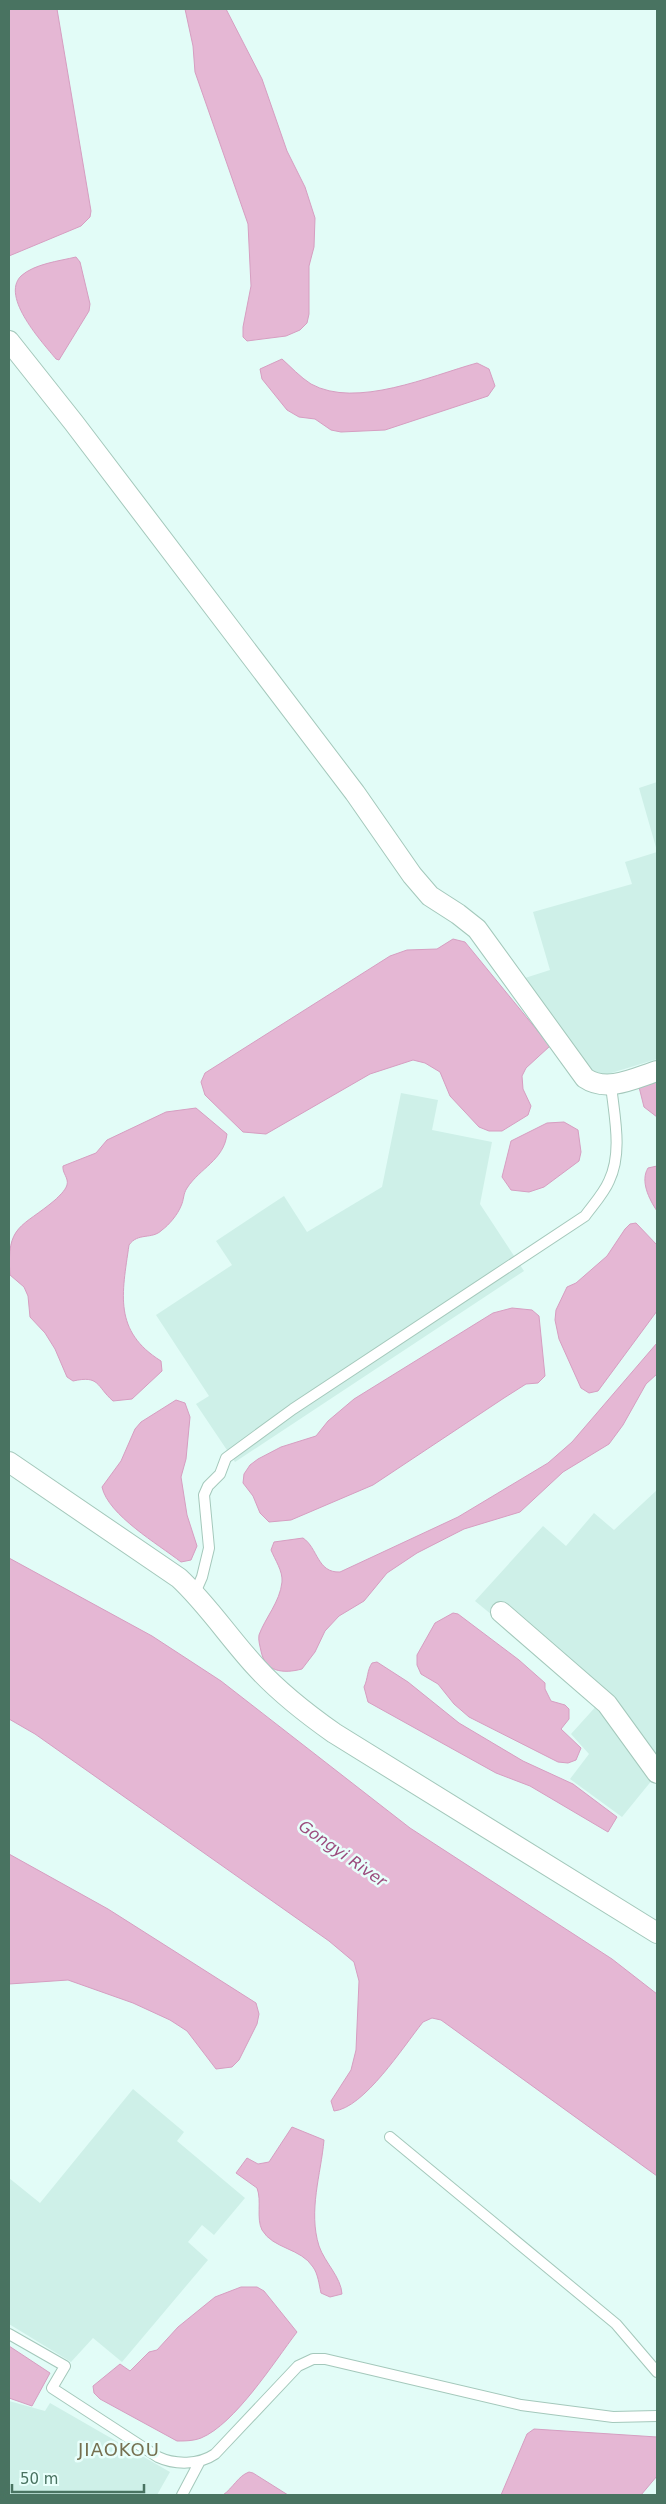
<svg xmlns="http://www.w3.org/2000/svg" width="666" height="2504" viewBox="0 0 666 2504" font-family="'DejaVu Sans',sans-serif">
	<rect width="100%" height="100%" fill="#e2fcf7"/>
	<!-- residential -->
	<path fill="#cef0e8" d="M657,782V851L639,788Z
		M657,852V1059L595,1078L529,990L525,978L550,970L533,912L632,884L625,862Z
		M401,1093L438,1100L432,1130L492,1142L480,1204L524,1271L235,1462L196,1404L209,1396L156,1315L232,1265L216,1241L284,1196L307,1232L382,1187Z
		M657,1490V1774L622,1817L570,1779L589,1754L571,1734L599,1703L475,1601L543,1526L566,1546L594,1513L614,1530Z
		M133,2089L184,2132L177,2141L245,2198L214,2235L202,2225L188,2242L208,2260L122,2362L93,2338L71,2362L9,2324V2178L40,2203Z
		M9,2401L45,2411L50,2403L170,2472L157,2495H9Z"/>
	<!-- water -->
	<path fill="#e5b7d4" stroke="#d69ec1" d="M9,9H57L91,211L90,217L81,226L9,256Z
		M185,9H226L262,79L287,151L305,187L315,218L314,247L309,266V314L307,323L300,330L286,336L247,341L243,337V327L251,286L248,224L195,72L193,46Z
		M76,257L80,262L90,304L89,311L59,360L56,359C43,343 0,297 21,276C34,264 59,261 76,257Z
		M282,359C291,367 300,377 311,384C356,409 430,376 477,363L489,369L495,386L488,396L385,430L341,432L331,430L315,419L299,417L287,410L262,379L260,369Z
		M453,939L465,942L550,1046L526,1068L522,1076L523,1089L531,1106L528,1115L502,1131H489L479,1127L450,1096L440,1072L425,1063L413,1060L370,1074L266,1134L243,1132L205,1095L201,1082L205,1073L390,956L407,950L437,949Z
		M657,1082V1117L644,1107L639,1087Z
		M196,1108L227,1134C224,1160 200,1168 187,1188C183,1194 184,1200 181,1206C178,1214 169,1225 162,1230C152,1240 138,1232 129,1245C122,1294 113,1331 161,1361L162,1371L132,1399L113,1401C96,1386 100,1375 73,1381L67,1377L55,1349L45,1333L30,1317L28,1296L24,1287L10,1275C6,1224 22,1228 55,1200C59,1196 65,1191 67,1185C69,1178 62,1173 63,1166L96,1153L107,1140L166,1112Z
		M564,1122L578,1130L581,1152L579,1161L544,1187L529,1192L511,1190L502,1177L511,1141L547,1123Z
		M657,1166V1211C649,1199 640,1181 648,1168Z
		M636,1223L657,1245V1311L598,1391L589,1393L581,1388L559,1339L555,1320L556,1310L567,1287L576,1283L607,1256L625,1229L630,1224Z
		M512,1308L532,1310L539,1316L545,1376L538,1383L526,1384L504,1398L373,1485L291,1520L269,1522L260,1513L253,1496L243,1483L244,1474L250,1465L258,1459L281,1447L316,1436L328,1421L354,1399L493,1313Z
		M657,1343V1374L646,1384L623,1425L609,1444L563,1472L520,1512L464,1529L417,1553L387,1573L364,1601L339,1616L325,1631L315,1652L302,1669C283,1674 265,1672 261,1651C260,1646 258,1640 259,1635C265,1618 280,1602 282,1582C283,1571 275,1560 271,1550L274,1542L303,1538C318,1548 317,1573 340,1572L458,1517L548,1463L572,1442Z
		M176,1400L185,1403L190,1417L186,1459L181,1477L187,1515L197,1546L191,1560L181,1562C158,1544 108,1515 102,1487L121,1461L135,1429L141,1422Z
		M9,1558L152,1636L221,1681L410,1828L612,1959L657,1994V2176L441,2020L432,2018L423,2022C403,2047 364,2108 334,2111L331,2101L351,2070L356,2050L359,1981L354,1962L329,1941L35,1734L9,1719Z
		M453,1613L458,1614L519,1660L545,1683V1689L551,1701L565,1705L569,1709V1719L561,1729L581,1748L576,1760L568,1763L558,1762L469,1717L454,1704L438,1684L421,1674L417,1665V1655L435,1623Z
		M377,1662L408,1682L459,1723L523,1761L573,1784L617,1817L608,1832L530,1786L496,1773L368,1702L364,1687C368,1679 367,1670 372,1663Z
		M9,1854L108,1909L256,2003L259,2014L257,2024L239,2060L232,2067L216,2069L187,2031L170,2020L133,2003L68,1980L9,1984Z
		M292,2127L324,2140C321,2174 308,2211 319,2246C325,2263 341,2277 342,2294L330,2297L321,2293C319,2284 318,2274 313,2267C301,2248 273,2249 262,2230C256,2218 262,2201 257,2188L236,2173L247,2158L258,2164L269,2162Z
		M241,2287H257L264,2291L297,2332C274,2362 235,2424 201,2438C193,2441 185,2441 177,2441L100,2399L94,2393L93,2386L120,2364L130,2371L149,2352L157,2350L178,2327L215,2297Z
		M9,2346L50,2373L32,2406L9,2398Z
		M534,2429L657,2437V2476L641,2495H501L527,2434Z
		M249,2472L253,2473L288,2495H223C233,2488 238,2476 249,2472Z"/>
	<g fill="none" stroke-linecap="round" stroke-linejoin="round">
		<!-- service casing -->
		<g stroke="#a4c8bb" stroke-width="12">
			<path id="service" d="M195,1593L202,1577L209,1548L204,1495L208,1486L220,1474L226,1458L293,1409L585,1216C593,1205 604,1193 609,1181C623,1152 614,1115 611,1085
				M390,2137L616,2324L657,2372
				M9,2334L65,2366L52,2388L158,2457C175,2465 199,2465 215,2454L298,2366L313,2359H325L521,2405L613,2417L657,2416
				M182,2495L200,2461"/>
		</g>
		<!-- minor casing -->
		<g stroke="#a4c8bb" stroke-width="22">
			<path id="minor" d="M9,341L74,423L355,793L412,875L430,896L458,914L477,929L585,1078C607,1093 635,1078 657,1071
				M9,1462L179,1578C208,1605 230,1639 257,1668C280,1693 307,1714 334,1733L657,1933
				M501,1612L607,1704L657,1773"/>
		</g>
		<!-- service -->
		<use href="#service" stroke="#fff" stroke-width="10"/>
		<!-- minor -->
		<use href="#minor" stroke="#fff" stroke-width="20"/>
	</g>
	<g text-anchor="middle" stroke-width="5" stroke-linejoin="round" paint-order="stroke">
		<!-- water labels -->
		<g font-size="16" font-style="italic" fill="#9b4c7d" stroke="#e8fffb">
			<text transform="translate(343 1853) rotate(35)" y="6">Gongyi River</text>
		</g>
		<!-- quarter labels -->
		<g font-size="18" letter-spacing="1" fill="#757050" stroke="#e8fffb">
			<text x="119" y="2456">JIAOKOU</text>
		</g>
	</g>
	<!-- border -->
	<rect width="666" height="2504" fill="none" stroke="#497361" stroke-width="20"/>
	<!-- scale -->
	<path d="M12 2484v8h132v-8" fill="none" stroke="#497361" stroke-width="2.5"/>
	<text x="20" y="2484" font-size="15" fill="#497361" stroke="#e8fffb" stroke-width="4" paint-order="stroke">50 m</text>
</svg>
